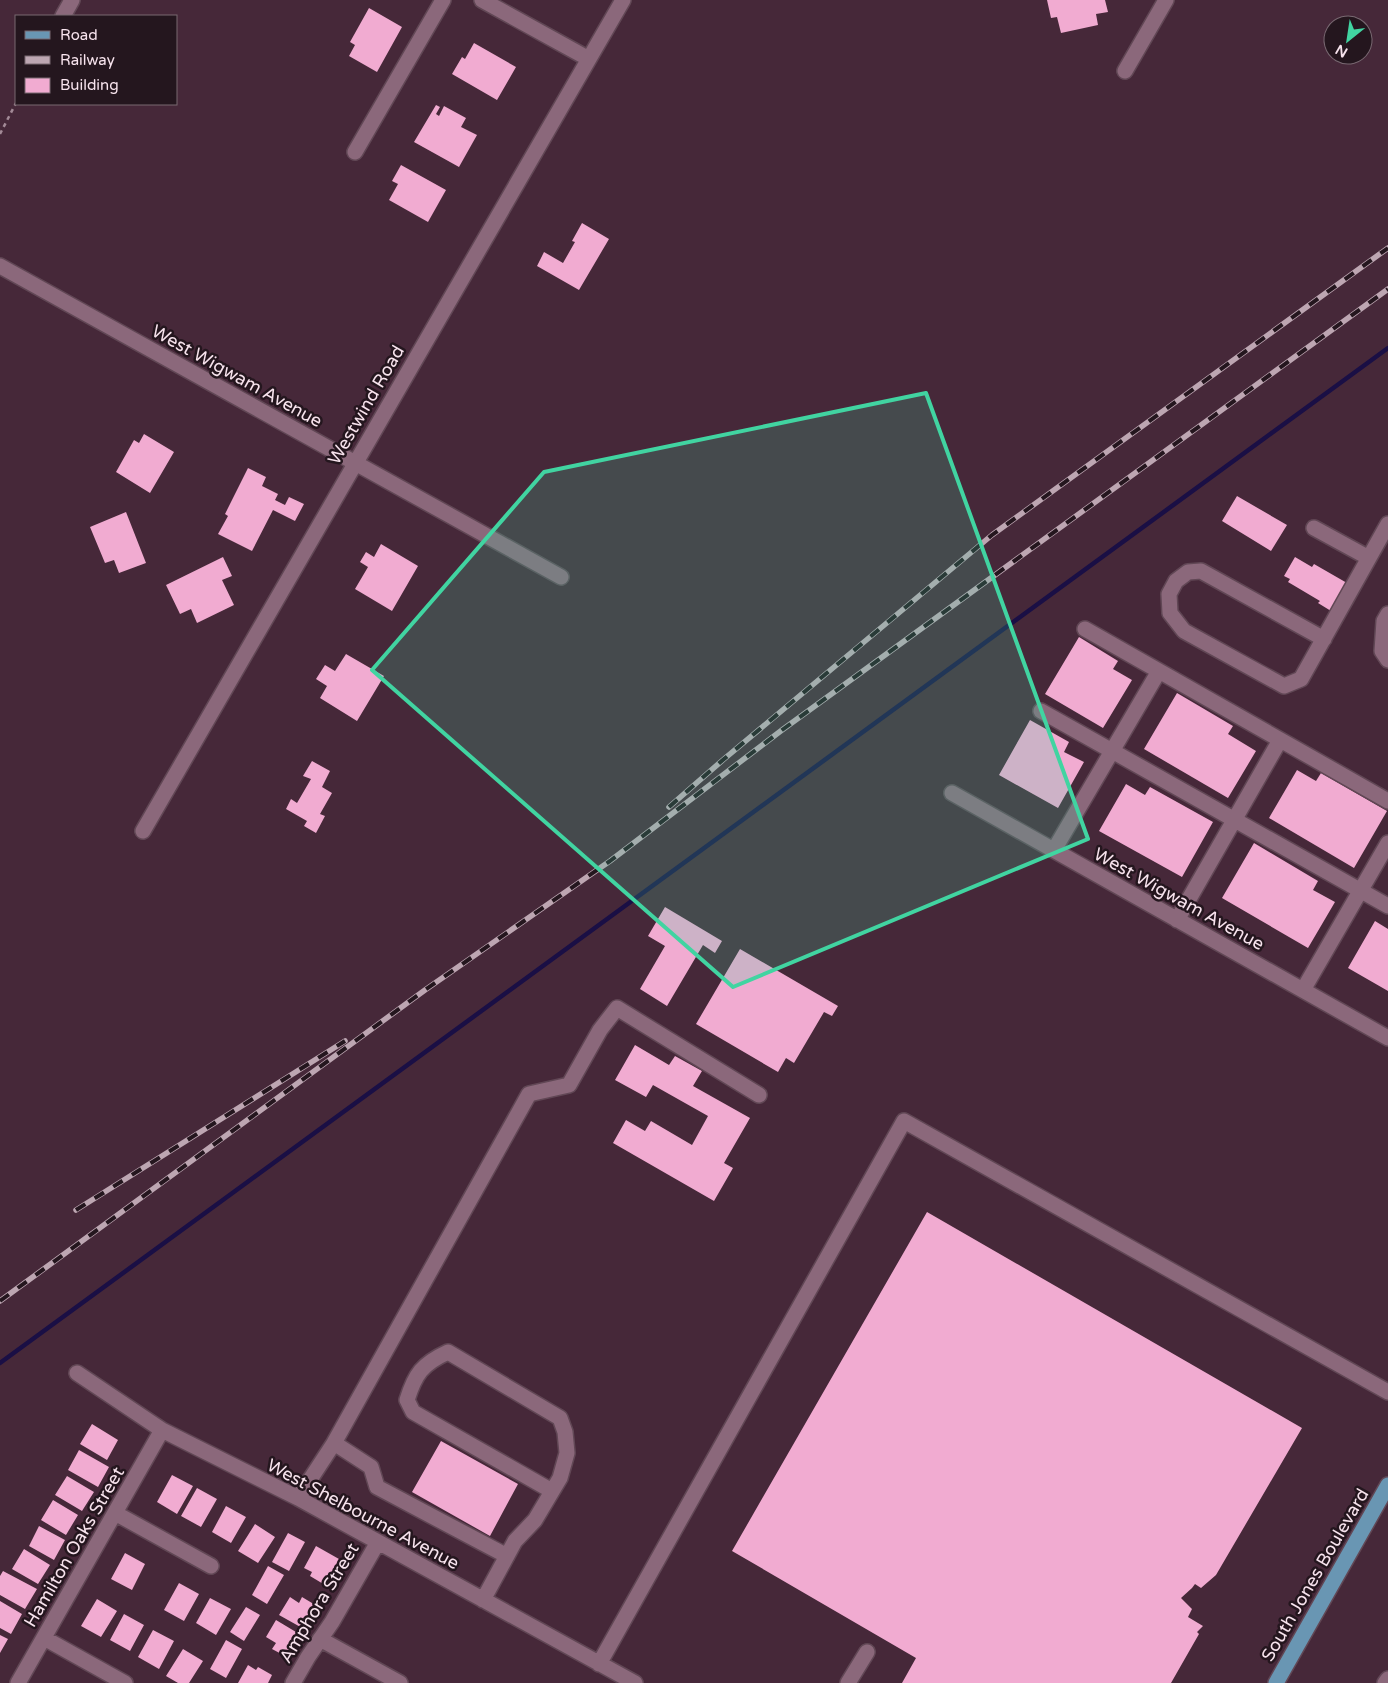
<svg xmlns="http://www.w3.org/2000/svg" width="1388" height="1683" viewBox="0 0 1388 1683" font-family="'Varela Round',sans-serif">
	<rect width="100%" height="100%" fill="#462839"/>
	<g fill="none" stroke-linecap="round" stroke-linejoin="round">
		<!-- stream -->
		<path stroke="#1a0f45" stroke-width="4.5" d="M0,1363L1388,348"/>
	</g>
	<!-- building -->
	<path fill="#f1abd1" d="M1047,0H1105L1108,12L1096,14L1098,25L1061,33L1057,17L1051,18Z
		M369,8L402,27L377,72L349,56L355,45L350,42Z
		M474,43L516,67L497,100L452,74L462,57L465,59Z
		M436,105L440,107L436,114L439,116L444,106L466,118L461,127L477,135L459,167L414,142Z
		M401,165L446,190L428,222L389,200L398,184L392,181Z
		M582,223L609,239L579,290L537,266L544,252L563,263L575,242L572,241Z
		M144,434L174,452L150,493L116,472L134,440L139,443Z
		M248,468L266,477L262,486L278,494L275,500L285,505L289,497L304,504L295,521L273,510L252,551L218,534L228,516L225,514Z
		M1237,496L1287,525L1271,551L1222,521Z
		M126,512L146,563L119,573L114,560L105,563L90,527Z
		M381,544L418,566L392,611L355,589L368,567L360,562L366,552L374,557Z
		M223,557L232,576L222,580L234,605L197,623L191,609L180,614L166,585Z
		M1295,557L1312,567L1314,564L1347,583L1331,611L1318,603L1320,601L1288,582L1290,579L1284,576Z
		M1079,637L1118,661L1113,669L1132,680L1103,728L1045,694Z
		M346,654L384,676L357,721L320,698L327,686L316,679L325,665L335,671Z
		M1177,693L1233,726L1228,734L1256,751L1228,798L1144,749Z
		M1030,720L1069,742L1064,752L1084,762L1058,808L999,775Z
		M312,761L330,771L322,787L332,793L320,814L325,816L316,833L304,826L307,821L286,809L291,799L297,803L311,779L303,776Z
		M1297,770L1316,781L1321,773L1387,811L1354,868L1269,818Z
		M1126,784L1145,795L1150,787L1213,822L1182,877L1099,831Z
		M1254,843L1318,881L1313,890L1335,902L1308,948L1222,898Z
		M665,907L722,941L715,953L703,945L667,1006L640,989L665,946L648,936Z
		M1375,921L1388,929V991L1348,968Z
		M740,949L838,1006L832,1016L824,1012L794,1063L786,1058L778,1072L696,1024Z
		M635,1045L669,1065L675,1056L702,1071L693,1086L750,1118L724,1163L733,1168L714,1201L613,1143L626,1120L645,1131L651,1121L692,1145L708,1116L653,1085L646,1097L615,1080Z
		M927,1212L1302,1428L1216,1575L1201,1588L1195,1584L1192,1588L1181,1598L1192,1609L1188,1617L1203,1626L1197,1632L1199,1634L1171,1683H902L916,1658L732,1551Z
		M92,1424L118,1440L107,1460L80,1444Z
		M441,1441L518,1484L490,1536L412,1492Z
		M79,1450L109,1467L98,1487L68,1470Z
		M172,1475L193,1486L177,1514L157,1502Z
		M67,1476L94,1492L82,1511L55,1495Z
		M197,1488L217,1499L201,1527L181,1516Z
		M53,1500L78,1515L66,1535L41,1520Z
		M226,1506L246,1517L231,1543L212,1532Z
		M255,1524L275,1537L258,1563L238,1551Z
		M39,1526L65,1540L54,1560L29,1546Z
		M288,1533L305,1542L289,1571L272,1562Z
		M316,1546L339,1559L325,1585L310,1576L312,1572L304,1568Z
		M24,1549L50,1565L38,1584L12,1569Z
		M125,1553L145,1564L132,1590L111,1579Z
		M268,1566L284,1575L267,1604L252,1595Z
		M3,1571L37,1589L25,1609L0,1595V1576Z
		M179,1583L199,1594L184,1621L164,1610Z
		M290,1597L299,1603L302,1597L317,1606L304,1629L279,1615Z
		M210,1598L231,1609L216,1635L196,1623Z
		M97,1599L117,1611L101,1637L81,1626Z
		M0,1601L22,1614L11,1634L0,1628Z
		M246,1607L260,1615L244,1641L230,1632Z
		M124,1614L144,1625L130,1651L110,1640Z
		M276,1620L301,1635L287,1657L272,1649L276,1643L266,1637Z
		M153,1630L174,1641L159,1669L138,1657Z
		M0,1635L8,1639L0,1653Z
		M226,1640L242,1649L226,1678L210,1669Z
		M183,1649L203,1661L189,1683H178L166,1676Z
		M248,1665L256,1670L258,1667L272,1675L268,1683H238Z"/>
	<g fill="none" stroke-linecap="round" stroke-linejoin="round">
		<!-- minor casing -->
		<g stroke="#614755" stroke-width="18">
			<path id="minor" d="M482,0L589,59
				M63,16L72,0
				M1125,71L1166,0
				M355,152L443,0
				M0,266L561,577
				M1314,528L1369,558
				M1388,614L1384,621L1382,651L1388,660
				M1085,629L1388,801
				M1324,639L1201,571L1188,572L1176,581L1169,594L1170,613L1184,631L1284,686L1301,679L1388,524
				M1041,711L1388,906
				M952,793L1388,1038
				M143,831L623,0
				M1054,850L1159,671
				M1177,920L1280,740
				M1303,990L1388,843
				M77,1373L162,1430L298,1498L635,1683
				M334,1443L529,1094L569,1085L600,1030L617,1008L759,1095
				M298,1498L334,1443L371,1467L377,1487L507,1556
				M115,1513L211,1566
				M483,1600L515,1541L535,1520L560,1478L567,1453L565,1432L560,1418L448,1352C422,1364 415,1374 407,1400L413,1412L552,1491
				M44,1638L125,1683
				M320,1639L400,1683
				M599,1664L904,1121L1388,1392
				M18,1683L162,1430
				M293,1683L308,1657L332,1622L378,1542
				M848,1683L867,1652
				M1385,1683L1388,1679"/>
		</g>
		<!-- major casing -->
		<g stroke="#614755" stroke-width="18">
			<path id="major" d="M1276,1683L1388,1485"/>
		</g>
		<!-- path -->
		<path stroke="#a38a97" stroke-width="2.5" stroke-dasharray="4 4" stroke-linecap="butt" d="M0,134L16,103"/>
		<!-- minor -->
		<use href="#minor" stroke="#8b687b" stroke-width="15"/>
		<!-- major -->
		<use href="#major" stroke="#6996b3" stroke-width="15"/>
		<!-- rail casing -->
		<g stroke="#bda6b2" stroke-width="5.5">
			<path id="rail" d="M669,807L724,759L992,535L1388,248
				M76,1210L345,1041
				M0,1301L425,990L610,861L782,730L1388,289"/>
		</g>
		<!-- rail -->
		<use href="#rail" stroke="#24161e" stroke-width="4" stroke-dasharray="11" stroke-linecap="butt"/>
	</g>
	<!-- marked area -->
	<path fill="#41d4a1" fill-opacity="0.2" stroke="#41d4a1" stroke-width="4" stroke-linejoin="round" d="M926,393L1088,839L733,987L372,670L544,472Z"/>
	<g text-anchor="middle" stroke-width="5" stroke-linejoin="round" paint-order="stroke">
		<!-- street labels -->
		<g font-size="18" fill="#f7e3ed" stroke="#24161e">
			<text transform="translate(237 376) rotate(29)" y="6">West Wigwam Avenue</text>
			<text transform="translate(366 405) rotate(-60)" y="6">Westwind Road</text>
			<text transform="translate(1179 899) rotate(29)" y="6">West Wigwam Avenue</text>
			<text transform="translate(363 1514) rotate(28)" y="6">West Shelbourne Avenue</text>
			<text transform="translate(74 1547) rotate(-60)" y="6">Hamilton Oaks Street</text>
			<text transform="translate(1315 1575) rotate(-60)" y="6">South Jones Boulevard</text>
			<text transform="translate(319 1603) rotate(-59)" y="6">Amphora Street</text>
		</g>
	</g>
	<!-- legend -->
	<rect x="15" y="15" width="162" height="90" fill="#24161e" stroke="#786871"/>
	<rect x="25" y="31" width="25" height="8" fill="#6996b3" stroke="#786871"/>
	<text x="60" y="40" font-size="15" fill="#f7e3ed">Road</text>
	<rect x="25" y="56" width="25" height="8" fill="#bda6b2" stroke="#786871"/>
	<text x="60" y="65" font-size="15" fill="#f7e3ed">Railway</text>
	<rect x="25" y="78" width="25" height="15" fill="#f1abd1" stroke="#786871"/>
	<text x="60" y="90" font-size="15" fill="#f7e3ed">Building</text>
	<!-- north arrow -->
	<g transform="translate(1348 40) rotate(210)"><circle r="24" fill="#24161e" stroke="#786871"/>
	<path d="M0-4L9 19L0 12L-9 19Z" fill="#41d4a1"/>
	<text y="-8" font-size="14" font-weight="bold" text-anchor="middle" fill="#f7e3ed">N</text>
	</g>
</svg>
